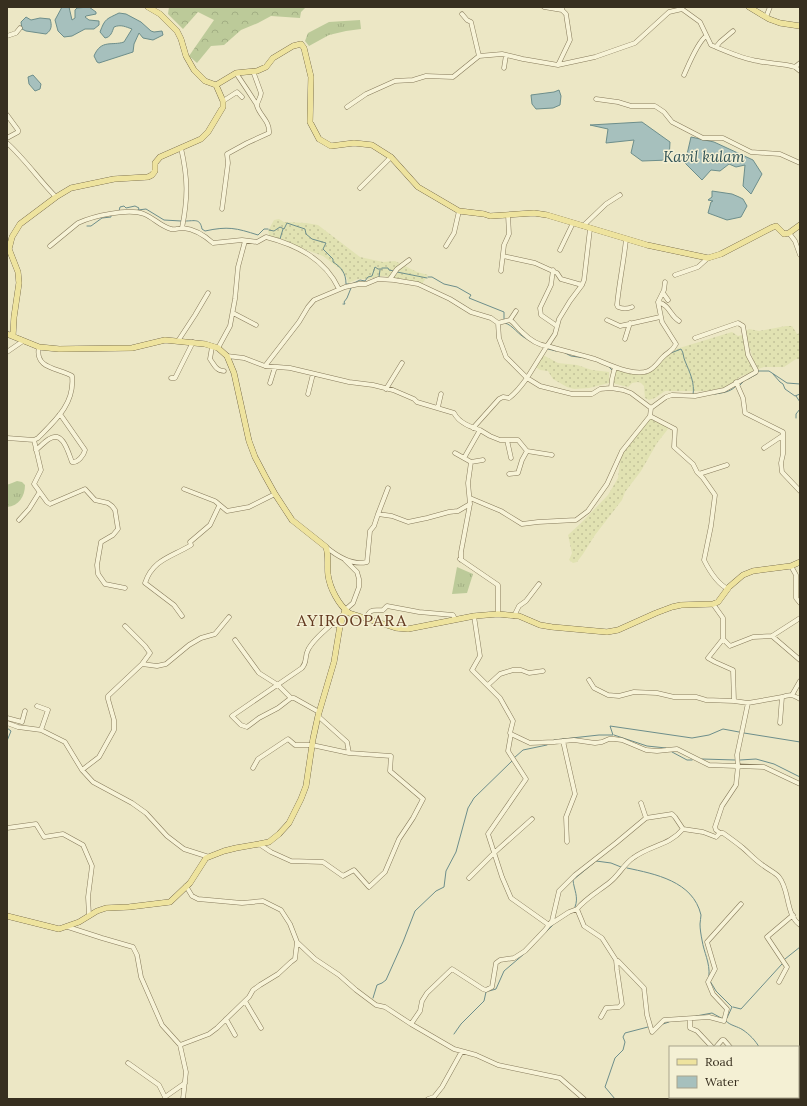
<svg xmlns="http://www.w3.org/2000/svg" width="807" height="1106" viewBox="0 0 807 1106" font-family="Lora,serif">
	<defs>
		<pattern id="farmland-dots" width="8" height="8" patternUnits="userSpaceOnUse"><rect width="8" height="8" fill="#e1e2b2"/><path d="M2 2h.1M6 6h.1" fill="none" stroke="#c2c299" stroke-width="1.8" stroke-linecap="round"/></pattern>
		<pattern id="grass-tufts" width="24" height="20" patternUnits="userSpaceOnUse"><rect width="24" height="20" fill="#bcca99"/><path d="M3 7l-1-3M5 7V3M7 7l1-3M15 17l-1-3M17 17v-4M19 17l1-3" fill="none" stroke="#a2ae83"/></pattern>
		<pattern id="forest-crowns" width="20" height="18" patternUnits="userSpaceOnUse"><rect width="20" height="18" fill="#bcca99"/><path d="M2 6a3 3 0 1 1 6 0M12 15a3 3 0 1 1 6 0" fill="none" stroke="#a2ae83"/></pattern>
	</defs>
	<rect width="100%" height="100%" fill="#ece7c5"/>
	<!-- farmland -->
	<path fill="url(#farmland-dots)" d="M279,219L284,222L306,223L318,225L360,257L383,262L395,261L417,272L428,275L422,284L402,279L391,278L385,276H379L369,279H358L348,283L347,278L340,269L323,256L282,241L269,235L268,231L274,220Z
		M786,326H792L797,334L800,333V359H796L784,367H764L758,369L753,359L745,332L749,329L759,331Z
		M732,332L738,336L742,335L755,370L750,374L744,375L740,377L726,388L705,391H665L655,398L649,400L645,398L644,386L641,383L638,382L632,383L628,387L612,383L615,368L635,372L642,371L651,368L676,349Z
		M543,355L558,363L577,365L592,370L609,372V383L589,388L574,389L567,387L553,379L548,371L540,370L536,367Z
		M651,417L665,425L668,429L657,443L641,471L625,492L622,500L595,535L583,554L577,562L573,563L569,560L572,553L568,535L581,523L608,495L618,478L621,454Z"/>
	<!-- grass -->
	<path fill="url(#grass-tufts)" d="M360,20L361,29L346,31L329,35L309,46L305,41L308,33L329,22Z
		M17,481L22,482L25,485C25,496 19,506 7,507V485Z
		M457,567L473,574L467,593L452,594Z"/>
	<!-- forest -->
	<path fill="url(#forest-crowns)" d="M169,7H306L301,12L300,18L271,16L258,23L241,30L224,45L211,46L197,63L189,56L214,20L198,12L183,29L168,14Z"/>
	<!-- water -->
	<path fill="#a6c0bd" stroke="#6d8e8b" d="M62,7H69L72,20L75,18V10L77,8L89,7L96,12V14L86,16L85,17L89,20L99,21V25L94,29H85L72,36L64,37L58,31L55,20Z
		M119,13L126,14L141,22L151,31L154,32L162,31L163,35L153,40L143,38L139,33L134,44L133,52L99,63L97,62L94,56C101,39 112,46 124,42L132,29C126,27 121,24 114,27C112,32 111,37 105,38L100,32C105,18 107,19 119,13Z
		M26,17L31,20L40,18L50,19C52,25 52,30 46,34L26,31L22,29L21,22Z
		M33,75L41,84L40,89L35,91L29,84L28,77Z
		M559,90L561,96L560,105L553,108L536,109L532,104L531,95L554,92Z
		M642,122L670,142L669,160L642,161L631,153L634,140L606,143L608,129L590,125Z
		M691,137L714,142L753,160L762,174L751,194L743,186L745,165L736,167L729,164L720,171L711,170L702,180L685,163Z
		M712,191L732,194L739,197L743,199L747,206L741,217L727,220L708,213L711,202L713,201L708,200L712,197Z"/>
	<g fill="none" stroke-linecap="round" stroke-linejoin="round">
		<!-- stream -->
		<path stroke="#6d8e8b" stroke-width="1" d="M119,211L120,207L124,206L126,208L135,206L139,208L138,210L146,209L164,220L181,221
			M185,221C195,221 200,218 202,229L205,231C228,226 236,228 258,235L264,229H268
			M87,226H91L102,218L111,217V215
			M269,230L274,231L280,227L284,229L287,223L305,229L306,234L312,239L326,243L323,249L333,259V262C341,267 346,273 346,284H349
			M280,239L283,229
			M382,268H388L389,270L394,271
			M397,272L427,278
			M379,277L380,270
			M428,277H432L444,284L457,287L471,295L469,298L504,312V320
			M352,284L360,280L365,281L368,277L372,276L375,267L378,269H382
			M343,304H345L344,302L347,298L351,288
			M505,323C513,325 518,335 527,339
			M548,349L556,351
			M565,353L571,356L585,358
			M671,353L681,349C684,353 683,357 685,361C690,373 695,383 693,395
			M608,366L612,370
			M758,371H769L787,383L800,384
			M773,374L780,382L783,384L785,389L795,396L800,394
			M748,379L757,374
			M740,385L745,380
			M715,394C722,393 730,392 735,387
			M796,396L800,402
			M796,418V414L800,409
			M7,728L11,731L7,741
			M744,733L800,742
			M614,735L647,746L666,748
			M554,740L599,735H613L610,726L692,738L709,735L723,729L739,732
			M672,752L687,760H692
			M514,758L523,750L547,745
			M702,759L735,760
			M740,760L756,759L774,764L800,777
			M627,868C655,874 693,881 701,915C701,918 700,921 700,924C700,929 701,935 702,940C704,953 710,962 709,976
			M575,907C579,897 574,890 573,880L596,861L611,863L621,867
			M539,939L555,923
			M785,959L800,947
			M710,981L716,991L732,1007L727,1018
			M489,991L496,989L504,971L524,954
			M373,998L377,985L382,983L386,980L403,942L415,911L436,891L444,887L446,871L456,852L468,808L474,798L512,761
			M733,1007L741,1009L782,964
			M696,1016L712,1013L723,1019
			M726,1021C731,1026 737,1026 743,1030C749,1034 756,1041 759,1047
			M663,1024L669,1022
			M454,1034L461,1024L484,1001L486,992
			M798,1083H800
			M615,1099L605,1087L615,1058L623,1050L625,1042L623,1037L625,1033L648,1027"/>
		<!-- minor casing -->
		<g stroke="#867a5b" stroke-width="5">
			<path id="minor" d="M544,7L562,10
				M462,14L467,20L471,22L479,56
				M766,17L770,7
				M7,36L16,33L20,28
				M716,47L720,42L733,31
				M558,65L570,40L566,14L562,10V7
				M795,67L800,71
				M504,68L506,55
				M236,73L248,91L257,105
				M684,75C689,64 697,43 706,36
				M596,99L618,102L631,106H655L664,112L672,122L703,138H723L751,152L780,154L800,163
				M223,101L237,92L242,97
				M347,107L366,94L395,81L413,80L426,76L453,77L479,56L502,54L523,59L558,65L595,57L635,43L669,12L682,9L700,22L711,45C726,51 742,59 758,61C770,64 783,63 795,67L800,63
				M7,115L18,130V132L7,138
				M7,143C25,159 39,180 56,197
				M181,148C188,178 188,198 182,228
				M360,188L391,157
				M222,209L228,163L227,154L247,143L269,133C270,121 260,116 257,106C257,101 261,98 261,93L253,71
				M583,226L606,204L620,195
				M590,229L584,280L582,285L570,301L559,319L555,334L547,346C563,351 579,354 595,359C608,364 634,377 648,371C655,368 658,362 663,357C669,351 672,352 676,344L662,322L658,302L664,290L665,282
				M789,233L795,241L800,255
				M626,239C624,261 619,283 617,305L618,307C623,309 627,309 632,307
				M50,246L78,223C93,216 128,208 144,214C154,218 160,226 171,229C175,230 179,228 183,228C195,229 204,235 213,243L242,240L257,242L266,237C297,245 325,259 339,289
				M446,246L454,233L459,211
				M560,250L573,223
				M503,256L535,263L557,273L561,279L582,285
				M553,270L551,285L540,308L541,315L557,326
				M501,271L504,245L509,234L508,215
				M675,275L698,267L708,258
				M390,279L397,269L409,260
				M663,293L668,300
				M658,302C671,306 669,315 679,321
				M233,313L256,325
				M510,320L516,311
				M607,320L620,326L660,317
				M625,339L630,323
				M178,341L195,315L208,293
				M212,347L210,359C214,364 216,371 224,371
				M218,348L230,326L235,299L238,267L245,241
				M7,352L23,341
				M227,356L244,358L265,366L290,368L349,382L373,385L393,390L414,399L417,402L454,413C459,423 471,427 480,430
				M265,366L299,322L308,307L314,300L345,287L359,284H366L378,279L394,280L418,284L450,299L471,312L491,318L498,323L510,320C515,323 517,328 522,332C528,338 538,345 547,346L527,378L540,386L572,394H592L600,389L611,388L623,390L631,393L651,408L650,416L622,451L607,484L588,511L576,520L538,522L522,524L501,511L470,498
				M171,378H175L193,342
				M736,382L743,398L745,413L783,432V454L781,463L782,472L800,491
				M270,383L275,367
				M611,388L612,379L615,367
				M386,389L402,363
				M308,394L313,374
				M438,407L441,394
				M651,408L666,397L672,395L695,396L724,390L756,372V370L748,355L743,326L738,323L695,338
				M650,416L675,429L674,447L693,464L697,472L703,478L715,495L711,526L704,560C709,570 718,584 728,589
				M473,428L499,399L503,397L509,398C516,393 522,385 527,378L506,357L499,338L498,323
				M7,438L34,440L38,438C56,420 75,403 72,376C59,368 34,369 39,347
				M34,440L41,470L34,484L47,502L50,504L85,489L95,500L108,503L112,506L115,510L118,529L113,535L101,542L97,565L98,574L105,584L125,588
				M507,440L511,458
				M764,448L782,436
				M36,450C40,447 44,442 49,439C63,430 68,452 72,462C78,463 84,455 85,450L60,414
				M455,453L471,462
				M464,458L480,430L490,436L500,440H518L527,451L552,455
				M509,474L518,473L522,460L527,451
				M699,474L727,465
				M388,488L378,514L392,516L408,522L427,518L449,512L458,511L470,504
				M184,489L215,501L227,511L249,507L275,494
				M19,520L29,509L39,493
				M326,547C337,556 352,566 367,562L370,531L374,526L378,514
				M460,559L498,585V614
				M345,560L357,572L359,579V587L353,603L345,610
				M461,560V552L470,504L468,483L471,462L483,460
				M791,566L796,575V598L800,603
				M713,604L723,618V639L708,658L715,662L733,670L734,701
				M182,616L174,605L145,583C153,559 172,557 191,545L190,542L210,525L219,506
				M474,616L480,656L472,670L500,698L513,721L510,733L511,734L530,743L554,742L574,740L595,743L602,742L609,739H614L622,740L646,750L657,751L677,749L709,765L764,767L800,784
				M514,616L519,606L526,601L539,584
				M366,618C371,608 372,611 383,610L387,606L419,612L453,615L455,619
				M772,636L800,660
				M723,639L730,646L753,637L772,636L800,618
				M235,640L259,673L278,685L291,698
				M142,664L157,666L166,664L189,645L201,638L215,634L229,617
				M589,680L594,688L608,695L619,696L634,692L657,693L674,697H696L706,700L734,701L748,703L782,697L780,723
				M488,685L500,674L513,670H521L529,673L543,671
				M792,695L800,681
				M782,697C790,694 793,695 800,699
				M37,706L48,710L41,730
				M319,712L294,698H291L278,708L259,718L247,727L241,725L232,716L302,668C308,661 304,657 308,650C312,641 324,631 332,624L340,626
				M318,716L347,742L349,753
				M7,718L22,722L25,711
				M7,723L18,727L41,730L65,742L82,770L93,782L132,803L146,813L167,836L184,849L209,857
				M511,734L508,751L526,779L488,834L502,877L511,898L549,925L569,912L577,909
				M563,741L575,794L566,817L567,842
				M253,768L258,759L288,739L295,745H312L349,753L391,756L390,771L423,799L413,818L399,839L385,872L369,887L354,870L343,876L323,862L291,861L271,852L259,844
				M82,770L99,757L114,730V720L108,699V696L142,664L150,653L145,646L125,626
				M641,803L646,818
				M7,828L36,824L44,837L63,834L83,845L92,866L88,897L89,915
				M683,829C669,846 650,845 633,858C624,864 619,875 610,882C599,891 586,898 577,909L584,926L602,938L616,960L618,961L644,988L647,1015L652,1032L664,1020L709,1017L724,1021L727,1009L713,994L708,982L715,969L707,942L741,904
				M720,833L716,830L715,827L722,806L736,785L738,766L737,755L748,703
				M469,878L494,853L532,819
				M186,886L192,896L198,899L242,903L263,901L281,910L290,924L297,942L315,959L339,975L356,990L376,1005L385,1007L411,1024L454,1049L476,1055L498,1065L560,1078L584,1099
				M68,927L102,938L133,947L137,955L141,977L162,1025L180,1045L186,1072L183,1099
				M779,982L787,967L767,937L793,915
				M245,1001L261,1028
				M601,1017L606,1008L619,1007L622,1004L617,970L616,960
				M226,1019L235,1035
				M690,1019V1028L697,1031L712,1047
				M411,1024L420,1011L422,1001L427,993L452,969L483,989L486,990L492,987L496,963L500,960L514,958L525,951L545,930L552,921L559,891L575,875L616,843L646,818L672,814L675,817L683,829L703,832L716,837L720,833H723C730,838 737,843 743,848C750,854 756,861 764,866C769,870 776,873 779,877C790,890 785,914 800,925
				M180,1045L209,1034L217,1028L249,997L253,990L260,985L278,974L291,962L295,959L297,942
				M716,1047L722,1040H724L730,1047
				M128,1063L159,1085L165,1097L185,1083
				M758,1097L760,1099
				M428,1099L434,1097L442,1087L462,1051"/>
		</g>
		<!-- major casing -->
		<g stroke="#544730" stroke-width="6">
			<path id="major" d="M749,7L769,19L780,23L800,26
				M216,85L236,73L257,71L266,67L273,58L293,46L301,44L304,48L311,77L310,122L319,139L331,146L354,143L372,145L391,157L418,187L459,211L484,214L490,216L534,213L547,215L647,245L708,258L721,254L773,227L776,226L784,234L789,233L800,225
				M7,334L39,347L59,349L132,348L165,340L205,344L218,348L227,356L234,373L249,441L255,457L265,476L275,494L292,520L326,547C329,556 327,566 328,575C330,589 339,605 349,613L396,628L408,629L474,616L498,614L519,616L540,625L552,627L607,632L618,630L656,613L672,607L681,605L713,604L718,602L729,587L743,575L753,571L791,566L800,562
				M13,335L14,317L19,283L18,272L9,249L12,237L20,224L56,197L71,188L114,179L148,177L152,175L155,171V163L160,157L201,139L208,132L223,107V101L216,85L205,81L194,70L186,56L181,39L177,31L160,14L148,7
				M7,916L59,929L79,922L97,911L106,908L129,907L170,902L190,883L206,858L224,851L236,848L259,844L269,842L279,834L289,823L301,799L306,786L313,739L318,716L334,662L340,626L345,610"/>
		</g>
		<!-- minor -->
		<use href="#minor" stroke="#f7f3d7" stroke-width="4"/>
		<!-- major -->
		<use href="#major" stroke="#eee39e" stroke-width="5.5"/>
	</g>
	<g text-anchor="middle" stroke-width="3" stroke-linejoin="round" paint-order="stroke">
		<!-- water labels -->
		<g font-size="15" font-style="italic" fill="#2f5256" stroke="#f4f0d4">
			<text x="704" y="162">Kavil kulam</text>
		</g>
		<!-- quarter labels -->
		<g font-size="16" letter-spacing="1" fill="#623920" stroke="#f4f0d4">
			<text x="352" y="626">AYIROOPARA</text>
		</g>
	</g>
	<!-- border -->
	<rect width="807" height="1106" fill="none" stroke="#372f1f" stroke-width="16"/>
	<!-- legend -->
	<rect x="669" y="1046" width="130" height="52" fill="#f4f0d4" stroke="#a8a38c"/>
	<rect x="677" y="1059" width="20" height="6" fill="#eee39e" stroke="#a8a38c"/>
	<text x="705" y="1066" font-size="12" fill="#372f1f">Road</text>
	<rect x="677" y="1076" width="20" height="12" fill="#a6c0bd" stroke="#a8a38c"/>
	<text x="705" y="1086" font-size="12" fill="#372f1f">Water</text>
</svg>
